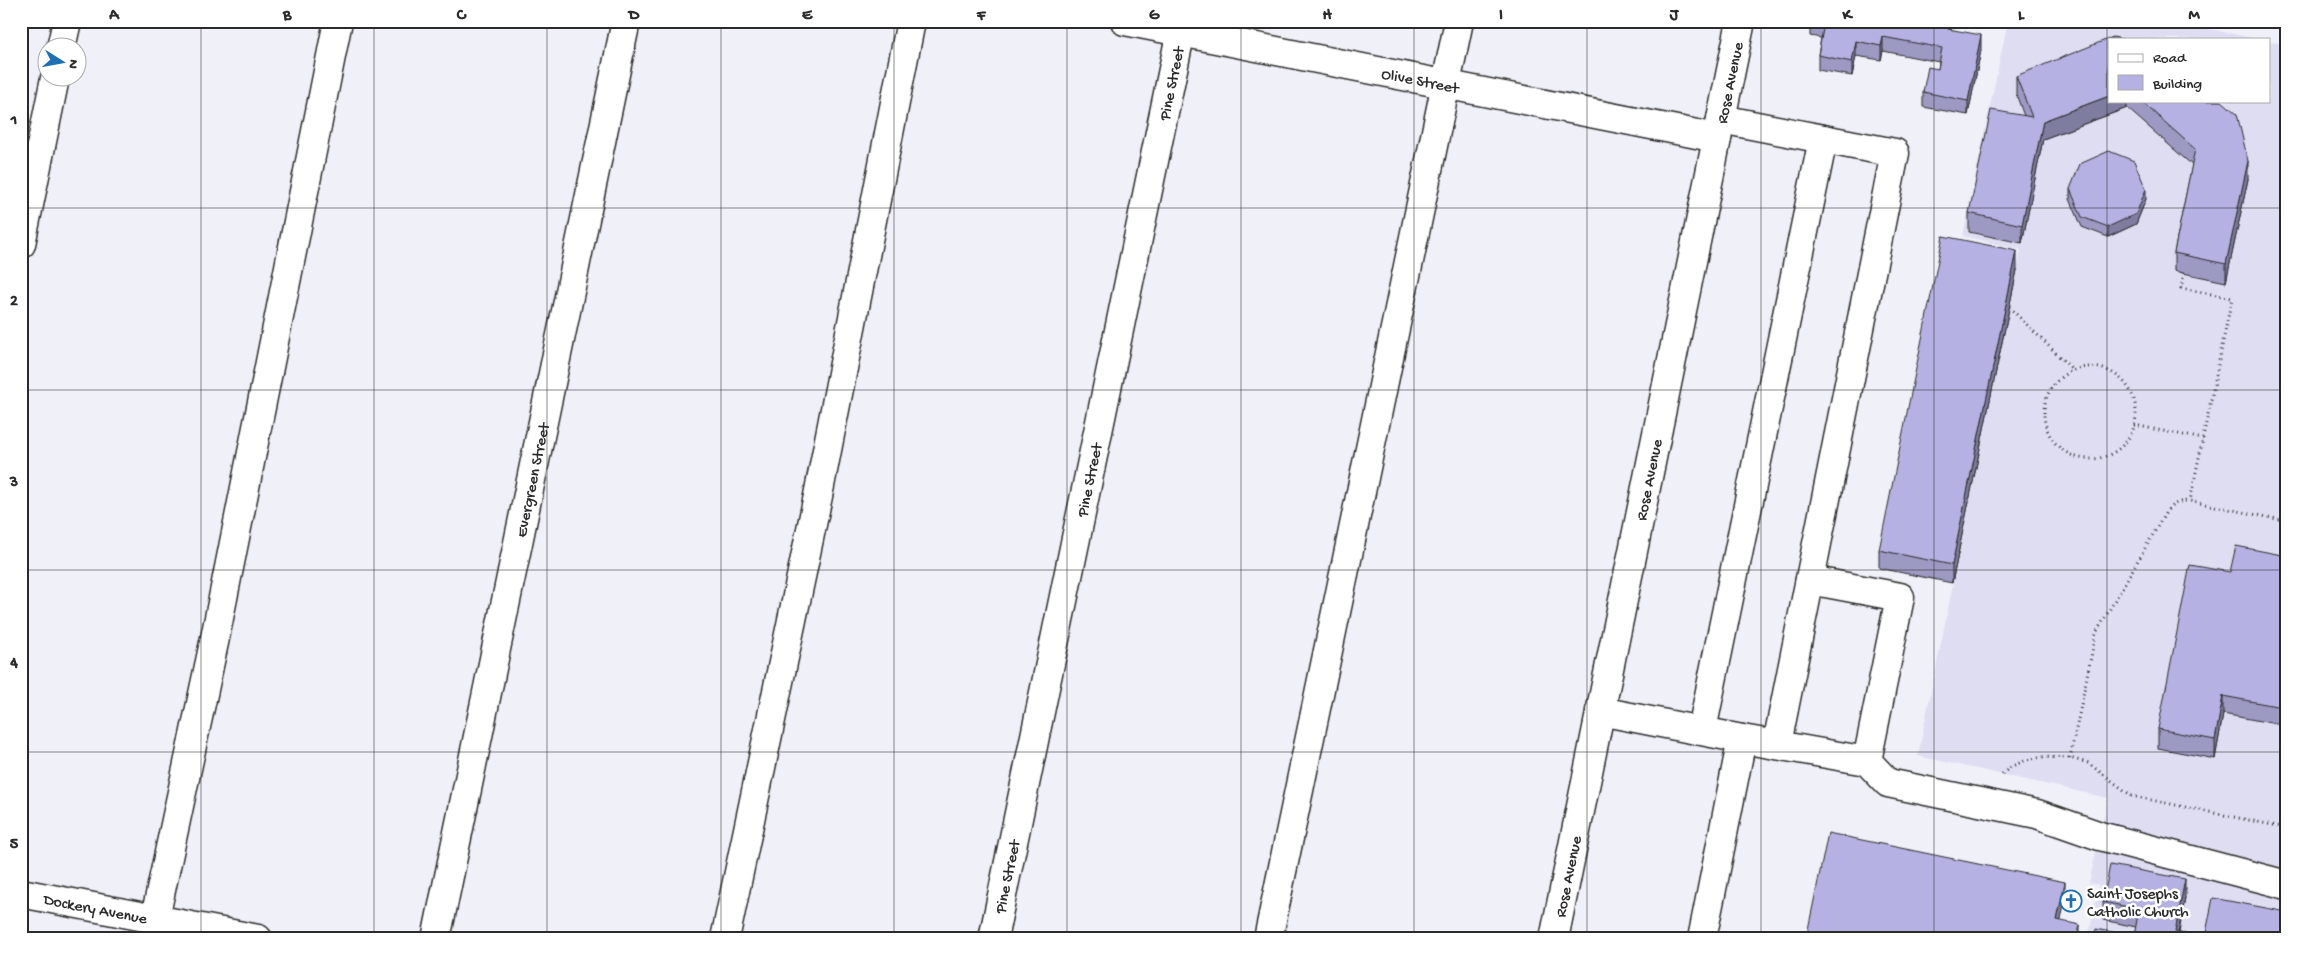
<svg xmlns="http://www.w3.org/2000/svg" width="2308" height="960" viewBox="0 0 2308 960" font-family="'Gochi Hand',sans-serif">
	<rect width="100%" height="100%" fill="#f0f0f9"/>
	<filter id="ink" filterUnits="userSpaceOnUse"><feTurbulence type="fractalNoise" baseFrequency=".02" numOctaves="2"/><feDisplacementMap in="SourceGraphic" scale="10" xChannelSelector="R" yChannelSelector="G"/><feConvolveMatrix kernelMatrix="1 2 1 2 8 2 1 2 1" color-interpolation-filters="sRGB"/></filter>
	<g filter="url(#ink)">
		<!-- built -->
		<path fill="#deddf2" d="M2008,21H2169L2258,39H2109V101H2269V41L2287,45V939H2088L2099,885L2089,883L2108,798L1918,756L2021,250L1963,236Z"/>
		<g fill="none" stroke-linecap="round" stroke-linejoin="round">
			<!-- minor casing -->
			<g stroke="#2b2b2b" stroke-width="31">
				<g id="minor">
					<path id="s1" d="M1125,21L1717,138"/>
					<path d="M61,48L67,21"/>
					<path d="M1721,119L1895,153L1777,744"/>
					<path d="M21,244L55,78"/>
					<path d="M1810,580L1900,597L1867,761"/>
					<path d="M1600,711L1742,739"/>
					<path d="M1702,730L1823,139"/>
					<path id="s2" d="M21,893L258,939"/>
					<path d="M155,918L215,638L338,21"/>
					<path id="s3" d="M436,939L626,21"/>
					<path d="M725,939L818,496L911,21"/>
					<path id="s4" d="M993,939L1183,21"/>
					<path d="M1268,939L1459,21"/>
					<path id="s5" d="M1554,939L1741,21"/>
					<path d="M1702,939L1742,739L1867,761L1888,783L2037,814L2100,836L2287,885"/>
				</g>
			</g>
			<!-- path -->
			<path stroke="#2b2b2b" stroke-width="3" stroke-dasharray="1 4" stroke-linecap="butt" d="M2184,273L2181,288L2232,298L2190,501L2287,521
				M2009,307L2073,370
				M2044 413a46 46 0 1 1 92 0a46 46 0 1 1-92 0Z
				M2134,425L2203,439
				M2070,758L2096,633L2166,512C2173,503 2179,501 2190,501
				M2002,774L2012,766L2027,760L2041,757L2070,758L2088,763L2132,796L2287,828"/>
			<!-- minor -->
			<use href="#minor" stroke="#fff" stroke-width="28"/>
		</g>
		<!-- wall -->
		<path fill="#9c99c3" stroke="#2b2b2b" d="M1810,21L1951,29L1981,50L1968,115L1923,107V92L1938,69L1939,62L1883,51L1881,60L1856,56L1852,76L1818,70V55L1821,38L1810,36Z
			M2016,76L2109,101H2222L2248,179L2226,282L2174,271V253L2192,165L2127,108L2043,139L2022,243L1969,232V213L2024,116L2016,94Z
			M2070,189L2146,199L2136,224L2108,237L2082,227L2070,199Z
			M2017,270L1952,583L1879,568V550Z
			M2287,556V726L2223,714L2215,759L2158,748V729L2230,572Z
			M2185,898L2179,933L2205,938L2287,939H2094L2134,936L2136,927L2103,920V902Z"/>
		<!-- shaded-wall -->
		<path fill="#7f7d9f" stroke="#2b2b2b" d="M1949,21H1952L1948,43V29Z
			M1981,35V50L1968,115V101Z
			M1883,37V51L1881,60V46Z
			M1856,41V56L1852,76V62Z
			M2109,96V101H2127V108L2043,139L2022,243V225L2043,121Z
			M2248,161V179L2226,282V264Z
			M2146,189V199L2136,224L2108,237V227Z
			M2017,251V270L1952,583V565Z
			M2223,696V714L2215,759V740Z
			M2185,879V898L2177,939L2175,932Z
			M2065,882V901L2057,939V920Z
			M2080,925V939H2077Z"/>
		<!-- building -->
		<path fill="#b5b2e3" stroke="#2b2b2b" d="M1810,21H1949L1948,29L1981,35L1968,101L1923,92L1928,67L1938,69L1942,48L1883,37L1881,46L1856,41L1852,62L1818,55L1824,24Z
			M2113,37L2122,39H2109V96L2043,121L2022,225L1969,213L1991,110L2032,117L2016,76Z
			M2141,101H2222L2237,114L2248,161L2226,264L2174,253L2195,149Z
			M2109,151L2134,161L2146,189L2136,214L2108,227L2082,217L2070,189L2080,164Z
			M1943,236L2017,251L1952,565L1879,550Z
			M2236,546L2287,556V708L2223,696L2215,740L2158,729L2190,565L2230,572Z
			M1828,833L2065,882L2057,920L2080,925L2077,939H1806Z
			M2110,865L2185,879L2175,932L2205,938L2213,898L2287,912V939H2094L2096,929L2134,936L2139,909L2103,902Z"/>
	</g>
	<!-- grid -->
	<path fill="none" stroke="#2b2b2b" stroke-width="1" stroke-opacity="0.55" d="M201,21V939M374,21V939M547,21V939M721,21V939M894,21V939M1067,21V939M1241,21V939M1414,21V939M1587,21V939M1761,21V939M1934,21V939M2107,21V939M21,208H2287M21,390H2287M21,570H2287M21,752H2287"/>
	<!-- icons -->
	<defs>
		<g id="church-ring" transform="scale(1.125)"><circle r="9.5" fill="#fff" stroke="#1f6fb2" stroke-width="1.5"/><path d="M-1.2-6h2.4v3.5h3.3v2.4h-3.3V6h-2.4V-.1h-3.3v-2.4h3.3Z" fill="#1f6fb2"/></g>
	</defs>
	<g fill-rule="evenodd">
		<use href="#church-ring" x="2071" y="901"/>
	</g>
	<g text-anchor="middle" stroke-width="5" stroke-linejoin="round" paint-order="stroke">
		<!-- street labels -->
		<g font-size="16" fill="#2b2b2b" stroke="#fff">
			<text dy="6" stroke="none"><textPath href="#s1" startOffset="301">Olive Street</textPath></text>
			<text dy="6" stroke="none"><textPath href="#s4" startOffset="874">Pine Street</textPath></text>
			<text dy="6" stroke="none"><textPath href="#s5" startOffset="874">Rose Avenue</textPath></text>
			<text dy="6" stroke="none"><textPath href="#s3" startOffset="469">Evergreen Street</textPath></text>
			<text dy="6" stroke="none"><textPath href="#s4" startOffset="469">Pine Street</textPath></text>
			<text dy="6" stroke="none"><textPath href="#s5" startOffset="469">Rose Avenue</textPath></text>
			<text dy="6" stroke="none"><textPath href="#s4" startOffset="64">Pine Street</textPath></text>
			<text dy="6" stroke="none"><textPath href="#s5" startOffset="64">Rose Avenue</textPath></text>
			<text dy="6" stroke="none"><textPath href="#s2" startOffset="76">Dockery Avenue</textPath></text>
		</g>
		<!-- poi labels -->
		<g font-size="16" fill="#2b2b2b" stroke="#fff" text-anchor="start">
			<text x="2087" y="898">Saint Josephs<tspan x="2087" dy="18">Catholic Church</tspan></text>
		</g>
	</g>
	<!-- margin -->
	<rect width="2308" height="960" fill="none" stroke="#fff" stroke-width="55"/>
	<!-- legend -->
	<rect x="2108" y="38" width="162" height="65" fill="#ffffff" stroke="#aaaaaa"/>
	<rect x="2118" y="54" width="25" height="8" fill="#ffffff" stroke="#aaaaaa"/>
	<text x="2153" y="62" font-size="15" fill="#2b2b2b">Road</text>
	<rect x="2118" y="75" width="25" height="15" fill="#b5b2e3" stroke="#aaaaaa"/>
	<text x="2153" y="88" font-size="15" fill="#2b2b2b">Building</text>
	<!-- north arrow -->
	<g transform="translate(62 62) rotate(101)"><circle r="24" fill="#ffffff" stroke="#aaaaaa"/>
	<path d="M0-4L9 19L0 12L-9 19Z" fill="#1f6fb2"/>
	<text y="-8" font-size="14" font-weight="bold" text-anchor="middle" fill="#2b2b2b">N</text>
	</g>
	<rect x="28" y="28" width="2252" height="904" fill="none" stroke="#2b2b2b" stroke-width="2"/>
	<g font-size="16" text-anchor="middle" font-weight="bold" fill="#2b2b2b">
		<text x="114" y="19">A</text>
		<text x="287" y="19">B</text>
		<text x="461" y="19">C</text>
		<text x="634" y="19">D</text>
		<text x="807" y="19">E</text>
		<text x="981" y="19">F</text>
		<text x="1154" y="19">G</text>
		<text x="1327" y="19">H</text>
		<text x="1501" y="19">I</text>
		<text x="1674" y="19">J</text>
		<text x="1847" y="19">K</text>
		<text x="2021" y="19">L</text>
		<text x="2194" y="19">M</text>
		<text x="14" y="124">1</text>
		<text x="14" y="305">2</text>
		<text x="14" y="486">3</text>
		<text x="14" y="667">4</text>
		<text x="14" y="848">5</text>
	</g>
</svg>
